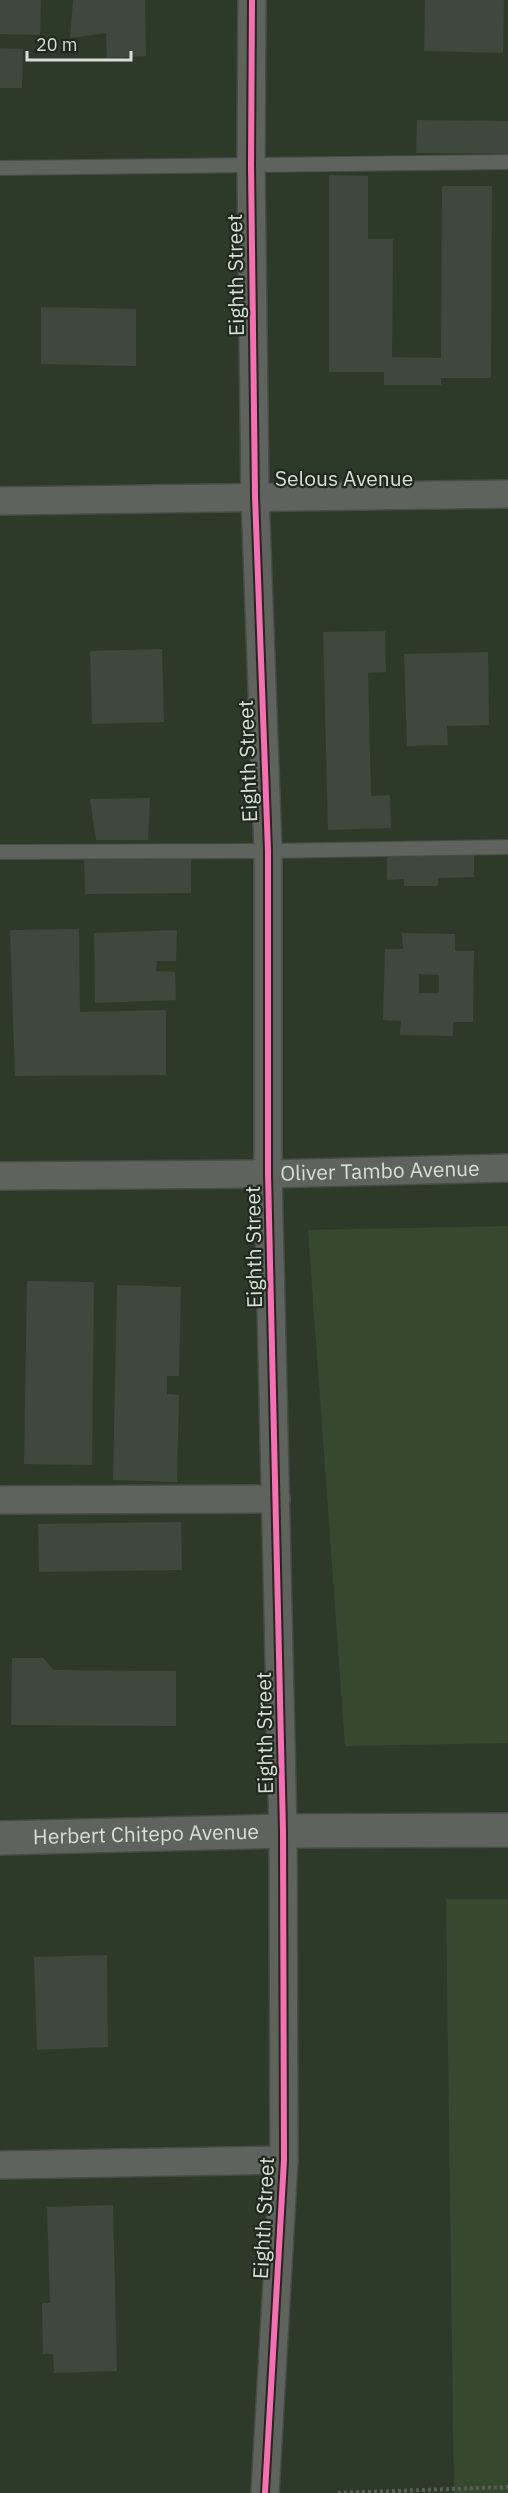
<svg xmlns="http://www.w3.org/2000/svg" width="508" height="2493" viewBox="0 0 508 2493" font-family="'IBM Plex Sans',sans-serif">
	<rect width="100%" height="100%" fill="#2b302a"/>
	<!-- built -->
	<path fill="#2e3a29" d="M0,0H508V2493H0Z"/>
	<!-- green -->
	<path fill="#364930" d="M508,1226V1743L345,1746L308,1230Z
		M446,1899H508V2493H454Z"/>
	<!-- building -->
	<path fill="#3f483c" fill-rule="evenodd" d="M0,0H41L40,35L0,34Z
		M73,0H145L146,56L107,58L106,33L70,38Z
		M425,0H504L503,53L424,51Z
		M0,48L23,49L22,88H0Z
		M417,120L508,121V154L416,153Z
		M329,175L368,176V239H393L392,357L441,358L442,186H492L491,378H441V385H384V372H329Z
		M41,307L136,309V366L41,364Z
		M385,631L386,672L368,673L371,796L390,795L391,828L328,830L323,632Z
		M162,649L164,722L92,724L90,651Z
		M488,652L489,725L447,726L448,745L407,746L404,654Z
		M150,798L148,840H96L90,799Z
		M474,854V877L438,878V886H404V879L387,880V857Z
		M191,859V893L85,894L84,860Z
		M79,929L80,1012L166,1010V1075L15,1076L10,930Z
		M177,930L176,961H157L156,971L175,972L176,1000L95,1003L94,933Z
		M402,933L455,934V951H474L473,1022H453V1036L400,1035L401,1021L383,1020L385,949H403ZM419,974L439,975V993H419Z
		M27,1281L94,1282L92,1465L24,1464Z
		M117,1285L181,1287L179,1376H167V1394L179,1395L177,1482L113,1480Z
		M181,1522L182,1570L39,1572L38,1524Z
		M12,1658H43L54,1670L176,1671V1726L11,1725Z
		M107,1955L108,2047L37,2050L34,1957Z
		M113,2205L117,2371L54,2373L53,2354H43L42,2303H50L47,2207Z"/>
	<g fill="none" stroke-linecap="round" stroke-linejoin="round">
		<!-- service casing -->
		<g stroke="#474c47" stroke-width="16">
			<path id="service" d="M0,168L508,162
				M0,852L268,851L508,847"/>
		</g>
		<!-- minor casing -->
		<g stroke="#474c47" stroke-width="30">
			<g id="minor">
				<path d="M252,0L251,165L255,496L268,851V1174L283,1831L284,2160L265,2493"/>
				<path d="M0,501L508,494"/>
				<path id="s1" d="M0,1176L268,1174L508,1168"/>
				<path d="M0,1500L276,1499"/>
				<path d="M0,2165L284,2160"/>
			</g>
		</g>
		<!-- secondary casing -->
		<g stroke="#474c47" stroke-width="36">
			<g id="secondary">
				<path id="s2" d="M0,1838L283,1831L508,1830"/>
			</g>
		</g>
		<!-- path -->
		<path stroke="#595d58" stroke-width="4" stroke-dasharray="3 3" stroke-linecap="butt" d="M338,2493L508,2487"/>
		<!-- service -->
		<use href="#service" stroke="#5f635e" stroke-width="14"/>
		<!-- minor -->
		<use href="#minor" stroke="#5f635e" stroke-width="27"/>
		<!-- secondary -->
		<use href="#secondary" stroke="#5f635e" stroke-width="33"/>
		<!-- cycleway casing -->
		<g stroke="#20291d" stroke-width="10">
			<path id="cycleway" d="M252,0L251,165L255,496L268,851V1174L283,1831L284,2160L265,2493"/>
		</g>
		<!-- cycleway -->
		<use href="#cycleway" stroke="#f96db3" stroke-width="6"/>
	</g>
	<g text-anchor="middle" stroke-width="4.5" stroke-linejoin="round" paint-order="stroke">
		<!-- street labels -->
		<g font-size="21" fill="#d9dfd8" stroke="#20291d">
			<text transform="translate(236 275) rotate(-91)" y="7">Eighth Street</text>
			<text x="344" y="486">Selous Avenue</text>
			<text transform="translate(248 761) rotate(-92)" y="7">Eighth Street</text>
			<text dy="7" stroke="none"><textPath href="#s1" startOffset="380">Oliver Tambo Avenue</textPath></text>
			<text transform="translate(254 1247) rotate(-91)" y="7">Eighth Street</text>
			<text transform="translate(265 1733) rotate(-91)" y="7">Eighth Street</text>
			<text dy="7" stroke="none"><textPath href="#s2" startOffset="146">Herbert Chitepo Avenue</textPath></text>
			<text transform="translate(264 2218) rotate(-87)" y="7">Eighth Street</text>
		</g>
	</g>
	<!-- scale -->
	<path d="M27 51v9h104v-9" fill="none" stroke="#d9dfd8" stroke-width="3"/>
	<text x="36" y="51" font-size="18" fill="#d9dfd8" stroke="#20291d" stroke-width="4.5" paint-order="stroke">20 m</text>
</svg>
